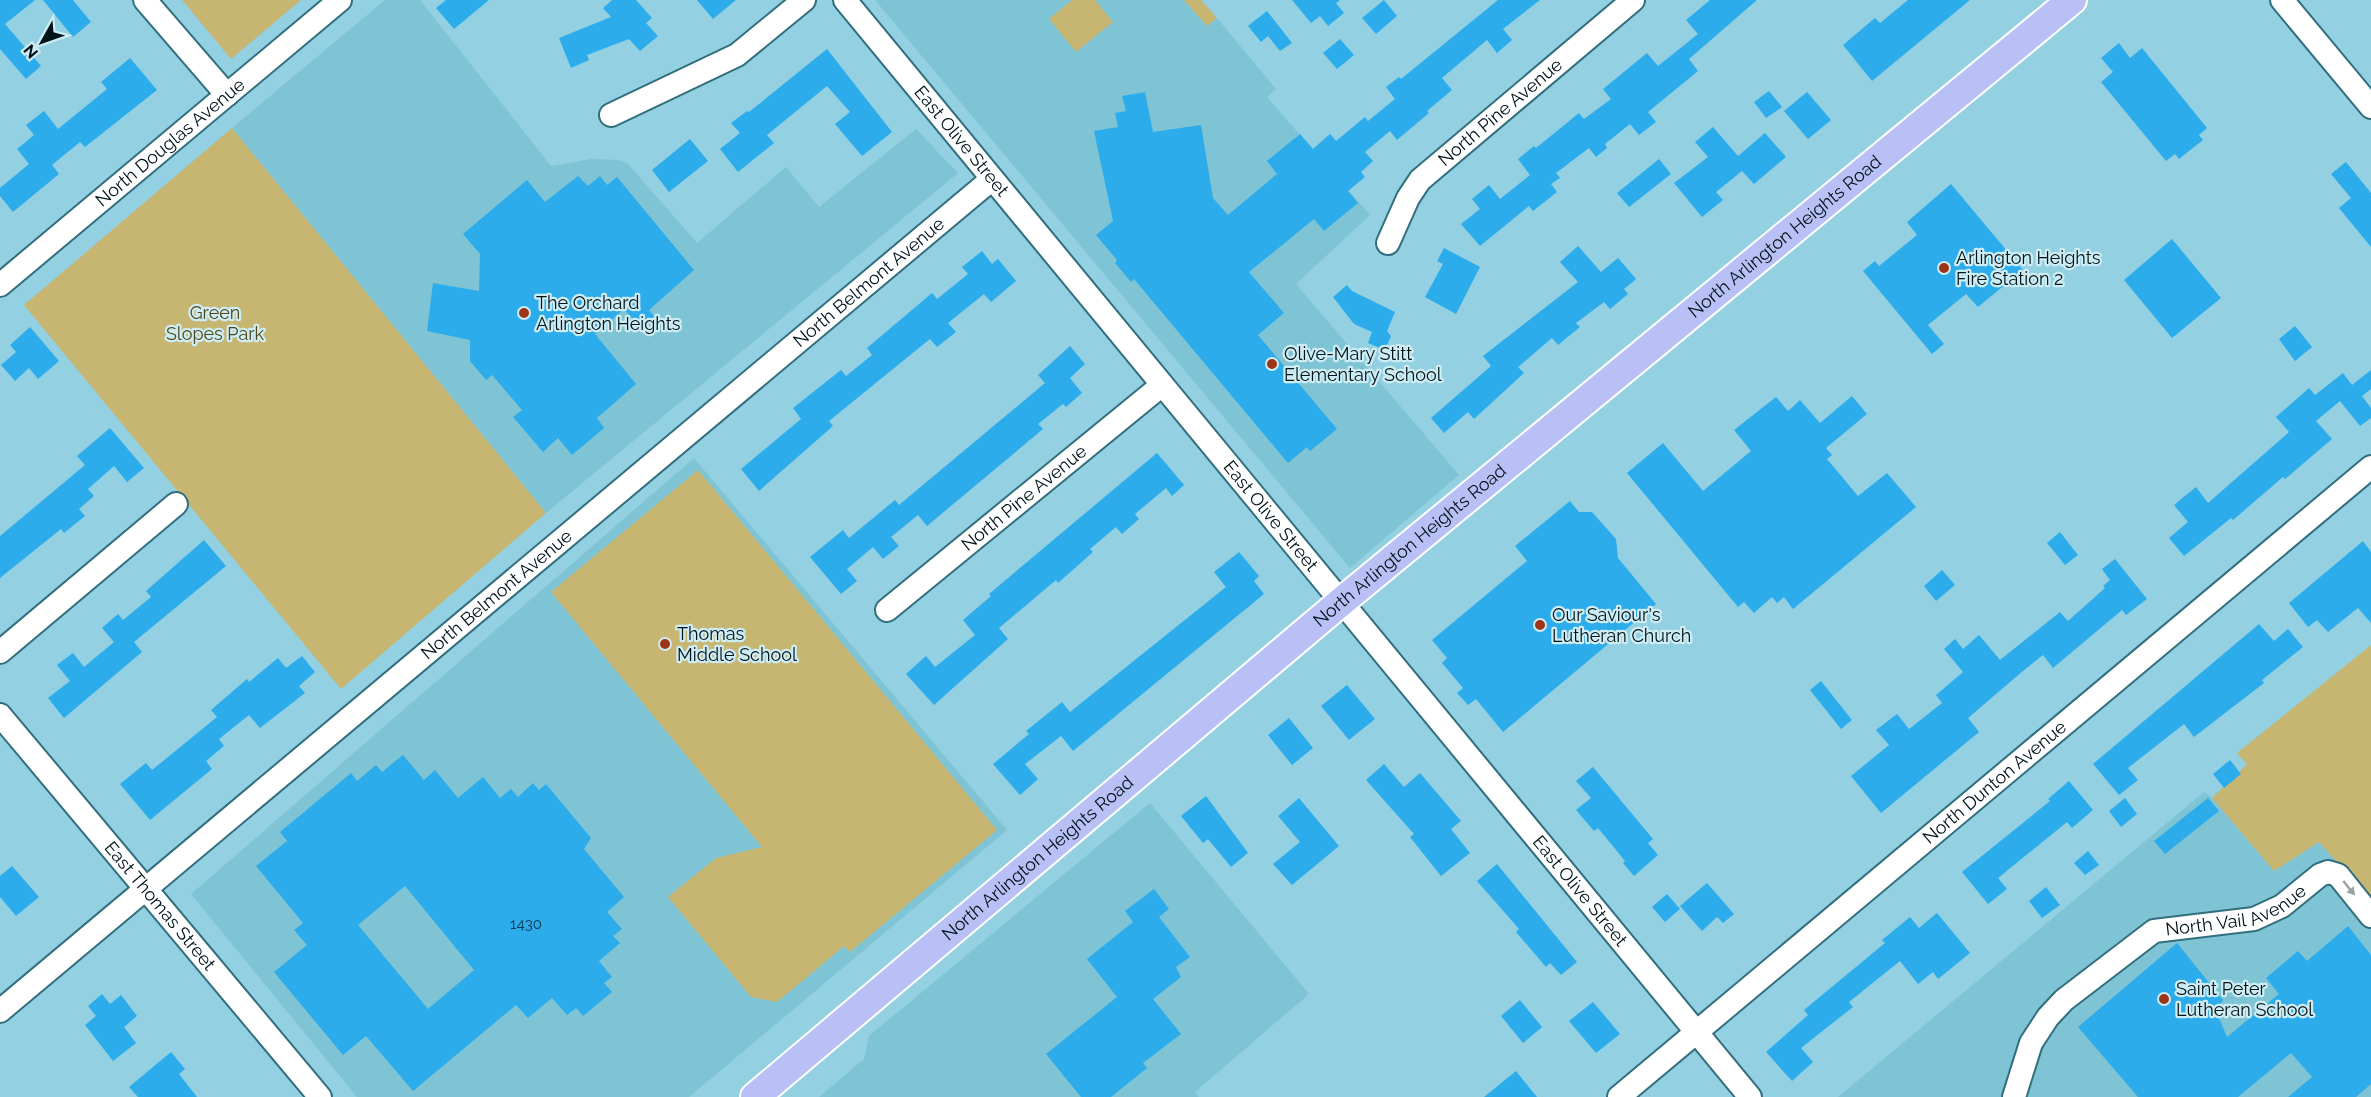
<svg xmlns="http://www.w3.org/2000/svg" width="2371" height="1097" viewBox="0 0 2371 1097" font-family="Raleway,sans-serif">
	<rect width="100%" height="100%" fill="#93d0e1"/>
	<!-- built -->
	<path fill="#7ec4d5" d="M385,0H420L551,166L591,159L619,160L628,164L697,243L786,167L819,207L916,129L958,173L546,513L232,128Z
		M875,0H1184L1206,26L1217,18L1276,89L1267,97L1370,215L1296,284L1459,475L1350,568Z
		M694,458L1007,830L689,1097H357L191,894Z
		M2204,792L2212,798L2274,871L2319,842L2371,900V1097H1838Z
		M1150,803L1309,994L1195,1092L1199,1097H819L864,1059L869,1036Z"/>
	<!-- green -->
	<path fill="#c6b672" d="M182,0H301L231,59Z
		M1072,0H1095L1113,22L1076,52L1049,19Z
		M1184,0H1201L1217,18L1207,26Z
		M232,128L546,513L341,689L24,305Z
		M698,470L997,830L850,952L844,946L777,1002L751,997L668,897L716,858L762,847L551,592Z
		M2371,645V900L2319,842L2274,871L2212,798L2247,764L2237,753Z"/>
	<!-- building -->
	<path fill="#2daceb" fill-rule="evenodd" d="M0,0H35L5,24L41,66L26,79L0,49Z
		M43,0H73L91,22L73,37Z
		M446,0H489L454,29L436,8Z
		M612,0H636L652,18L646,23L658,36L640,51L629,39L587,55L589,60L571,68L559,38L611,17L603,8Z
		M697,0H736L713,19Z
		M1292,0H1340L1336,3L1344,13L1328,26L1320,16L1311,23Z
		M1384,0L1397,16L1376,34L1362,18Z
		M1498,0H1540L1503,29L1512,40L1497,53L1487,40L1442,78L1452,90L1427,111L1429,113L1397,140L1390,131L1365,152L1373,161L1361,172L1365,177L1348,191L1358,203L1324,231L1314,219L1249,272L1284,313L1258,335L1337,429L1310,451L1307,447L1288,463L1134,279L1131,282L1115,263L1117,260L1096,235L1113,221L1094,131L1118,127L1115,113L1126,111L1122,96L1145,92L1153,132L1201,125L1213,198L1228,215L1277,174L1267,161L1300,134L1313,149L1330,134L1336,141L1365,117L1368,121L1395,99L1386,87L1399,77L1401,79Z
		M1710,0H1757L1689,59L1698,71L1648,112L1656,122L1639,135L1630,124L1605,144L1607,148L1596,157L1589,148L1556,173L1560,178L1551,184L1557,192L1533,211L1529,206L1480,246L1461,224L1480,209L1472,199L1489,185L1500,199L1530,175L1518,159L1534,146L1536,148L1579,113L1584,119L1611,99L1603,89L1647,53L1658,66L1698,34L1686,20Z
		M1908,0H1970L1872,81L1843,45L1875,18L1880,23Z
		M1267,11L1292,43L1280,51L1268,36L1261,42L1248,26Z
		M1340,39L1354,55L1337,69L1323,53Z
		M2119,43L2130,58L2142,48L2207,128L2199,135L2203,140L2179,159L2175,154L2166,161L2101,82L2113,72L2101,58Z
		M827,49L892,132L862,156L835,124L850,112L827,86L767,135L774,143L738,172L720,149L740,133L731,123L747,111L749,112Z
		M130,58L157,90L85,147L80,142L52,165L59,174L13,212L0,196V188L29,164L17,149L34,135L26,125L44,111L58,129L107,89L101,82Z
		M1769,91L1782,107L1766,118L1754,102Z
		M1807,92L1831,120L1808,139L1784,111Z
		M1713,127L1738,156L1765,133L1786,157L1754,184L1742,171L1716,192L1723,200L1702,217L1674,183L1708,157L1695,142Z
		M690,139L708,161L669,192L652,170Z
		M1659,159L1671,174L1629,207L1617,193Z
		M2346,162L2371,193V247L2339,208L2351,198L2331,174Z
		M578,176L588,186L600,176L607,185L617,177L694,270L649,310L654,316L643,331L624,309L595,334L636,384L597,418L604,428L572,455L558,438L543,452L513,417L522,410L492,375L486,380L470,361V340L427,331L433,283L479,291L480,254L463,234L527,180L545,202Z
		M1951,184L2023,270L1978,307L1966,294L1928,325L1944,344L1932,354L1863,271L1875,261L1879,266L1917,235L1907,222Z
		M2172,239L2221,298L2172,338L2124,280Z
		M1578,246L1601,272L1618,258L1636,279L1624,289L1628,294L1610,309L1604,302L1576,323L1580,327L1558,345L1552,338L1518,367L1524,373L1474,419L1468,412L1444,433L1431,418L1491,366L1483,356L1578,282L1560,262Z
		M1444,248L1480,267L1456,314L1425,297L1443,264L1437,261Z
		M982,251L992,264L998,259L1016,281L991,302L984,294L948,323L956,332L937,347L930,339L829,421L833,426L759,491L741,469L801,419L793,408L841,370L846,376L872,355L867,348L932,293L937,299L968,274L962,267Z
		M1347,285L1352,291L1395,312L1387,331L1391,336L1385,350L1368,343L1372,332L1354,324L1333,297Z
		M2295,326L2312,347L2295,361L2279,339Z
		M30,327L59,361L38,379L29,368L15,381L1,365L16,352L10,345Z
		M1070,346L1085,364L1070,378L1082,393L1066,407L1063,404L1038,424L1043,429L927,526L918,515L891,537L899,546L883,559L873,547L847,569L857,581L841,594L810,557L843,530L849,538L895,500L899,505L1045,383L1038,375Z
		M2371,370V389L2362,396L2371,408V418L2360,426L2340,401L2316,421L2332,439L2285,479L2283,477L2233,520L2231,518L2184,556L2169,538L2188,522L2174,505L2196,487L2208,503L2289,432L2276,417L2309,388L2315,395L2343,373L2352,385Z
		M1852,396L1867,414L1826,448L1832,455L1827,459L1858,496L1887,473L1916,507L1793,609L1784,597L1777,603L1772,597L1754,613L1744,602L1738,607L1627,473L1663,443L1703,491L1751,451L1734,430L1776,397L1788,411L1800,400L1820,423Z
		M110,428L144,468L127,482L114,466L88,489L94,496L79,509L85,516L64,533L61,529L0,578V536L85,465L77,456Z
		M1157,453L1184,485L1172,496L1166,488L1135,514L1139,519L1122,534L1116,527L1090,549L1093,552L1058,583L1056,580L999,628L1008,639L934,705L906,674L926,656L935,667L975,635L963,620L991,596L989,594Z
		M1570,501L1579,512H1592L1616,539L1618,558L1656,604L1503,732L1476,699L1468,705L1457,693L1463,688L1442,663L1447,658L1432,640L1527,561L1515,546Z
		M2060,532L2078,555L2065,565L2047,543Z
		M204,540L226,566L134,642L142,652L64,718L48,698L70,681L57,665L73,653L84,667L114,642L102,628L118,614L123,620L151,597L146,591Z
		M2363,541L2371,552V623L2358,608L2328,632L2317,620L2308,627L2289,603Z
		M1239,552L1259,576L1254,581L1264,594L1073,751L1061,736L1025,764L1038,779L1020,795L993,764L1029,734L1026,731L1062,702L1070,712L1226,587L1214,572Z
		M2115,559L2147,599L2126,615L2122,610L2053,668L2043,655L2023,671L1968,718L1979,732L1881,813L1851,776L1889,745L1876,730L1897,714L1909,729L1942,703L1936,695L1963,672L1944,649L1955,639L1963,649L1979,635L2000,660L2060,612L2068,621L2105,588L2103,586L2110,580L2102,569Z
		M1942,570L1955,585L1936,601L1924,586Z
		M2259,624L2274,641L2288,629L2303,647L2262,680L2264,683L2194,737L2184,724L2128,768L2138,780L2119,795L2093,764Z
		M302,656L315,672L299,686L305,693L260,728L249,715L219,739L224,746L206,761L212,769L150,820L120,784L146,763L152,770L217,717L211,710L247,679L249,682L278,658L286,668Z
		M1821,681L1852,720L1841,729L1810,690Z
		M1347,685L1375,719L1349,740L1321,706Z
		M1289,718L1313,748L1292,765L1268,735Z
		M403,755L424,780L435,770L458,798L483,777L500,798L511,789L518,797L533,783L539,790L546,784L591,838L584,849L624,897L607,912L622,929L613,936L620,943L599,961L612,977L604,983L612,992L583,1016L576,1008L567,1015L552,998L528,1018L516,1005L413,1091L366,1036L343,1055L274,972L307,945L294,930L303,923L256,866L287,841L280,832L351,773L357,781L376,765L382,772ZM405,886L474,970L428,1009L358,925Z
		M2230,760L2241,774L2224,788L2213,774Z
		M1384,764L1404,787L1420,773L1461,821L1451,829L1470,853L1441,876L1410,837L1414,834L1366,780Z
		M1593,767L1653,839L1648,843L1658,855L1634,876L1623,863L1625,861L1598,828L1594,831L1576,810L1591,798L1576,781Z
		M2069,781L2093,810L2072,828L2067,822L1998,878L2007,889L1988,904L1962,872L2050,801L2048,799Z
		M1206,796L1248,853L1231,867L1208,839L1203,843L1181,816Z
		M1299,798L1339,846L1292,885L1273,864L1300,842L1278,816Z
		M2125,798L2137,814L2121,827L2109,811Z
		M2208,798L2219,811L2165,854L2154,841Z
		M2088,851L2099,865L2085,875L2074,863Z
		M1497,864L1577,962L1561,975L1550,963L1546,967L1516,932L1519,929L1477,881Z
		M12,866L39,897L16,916L0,897V876Z
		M1707,883L1734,914L1723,923L1717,917L1702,931L1680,906Z
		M2046,887L2060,905L2042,918L2029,901Z
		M1154,889L1169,909L1159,917L1190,957L1176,967L1181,977L1153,999L1181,1034L1143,1063L1147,1068L1111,1097H1081L1046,1054L1117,997L1087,959L1133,922L1125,911Z
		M1667,894L1680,909L1665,922L1652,907Z
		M1937,913L1970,953L1938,979L1933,972L1918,984L1900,961L1849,1002L1853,1007L1801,1048L1813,1062L1792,1081L1766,1052L1808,1015L1804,1010L1885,943L1882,940L1910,917L1919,928Z
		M2348,926L2371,955V1084L2356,1097H2288L2312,1077L2291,1053L2238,1097H2138L2078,1027L2177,943L2223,1000L2216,1011L2227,1037L2279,994L2266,978L2298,951L2307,961Z
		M102,994L110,1004L121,995L137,1016L124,1027L136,1043L113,1061L85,1025L96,1016L88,1006Z
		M1520,1000L1542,1027L1523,1043L1501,1016Z
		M1593,1002L1620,1034L1596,1053L1569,1021Z
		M171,1052L185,1069L179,1074L197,1097H138L129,1087Z
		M1516,1071L1537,1097H1484Z"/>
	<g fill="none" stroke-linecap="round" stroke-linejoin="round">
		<!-- minor casing -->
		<g stroke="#326f7e" stroke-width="26">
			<g id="minor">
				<path d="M145,0L227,95"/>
				<path id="s1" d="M845,0L1750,1097"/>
				<path d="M2282,0L2371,107"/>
				<path d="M611,115L737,55L804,0"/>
				<path id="s2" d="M1388,243L1408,198L1420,180L1633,0"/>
				<path id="s3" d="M0,285L340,0"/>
				<path id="s4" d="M887,610L1162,385"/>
				<path d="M0,652L176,504"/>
				<path id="s5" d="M0,715L320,1097"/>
				<path id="s6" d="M0,1011L992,179"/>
				<path id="s7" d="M1619,1097L2371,467"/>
				<path id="s8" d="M2014,1097L2031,1043L2048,1017L2064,1000L2154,931L2254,919L2282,906L2320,875L2328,872L2338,875L2371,916"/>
			</g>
		</g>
		<!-- major casing -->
		<g stroke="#fff" stroke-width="32">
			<g id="major">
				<path id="s9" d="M755,1097L1341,602L2072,0"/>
			</g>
		</g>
		<!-- minor -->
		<use href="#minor" stroke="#fff" stroke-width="22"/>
		<!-- major -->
		<use href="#major" stroke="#b8c0f5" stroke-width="28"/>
	</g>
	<!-- one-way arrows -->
	<defs><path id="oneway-solid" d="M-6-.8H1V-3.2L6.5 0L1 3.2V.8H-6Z" transform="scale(1.5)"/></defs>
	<use fill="#99a1a3" href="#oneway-solid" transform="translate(2349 888) rotate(51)"/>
	<!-- markers -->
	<g fill="#9d3518" stroke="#ceecf4" stroke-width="2">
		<circle cx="1944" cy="268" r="6"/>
		<circle cx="524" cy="313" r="6"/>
		<circle cx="1272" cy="364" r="6"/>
		<circle cx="1540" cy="625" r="6"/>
		<circle cx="665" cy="644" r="6"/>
		<circle cx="2164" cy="999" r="6"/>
	</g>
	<g text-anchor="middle" stroke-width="4.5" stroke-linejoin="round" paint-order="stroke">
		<!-- number labels -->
		<g font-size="15" fill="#0b394e">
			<text x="526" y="929">1430</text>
		</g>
		<!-- street labels -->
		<g font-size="18" fill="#001319" stroke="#ceecf4">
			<text dy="6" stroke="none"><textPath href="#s2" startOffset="176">North Pine Avenue</textPath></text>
			<text dy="6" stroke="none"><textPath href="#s1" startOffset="183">East Olive Street</textPath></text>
			<text dy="6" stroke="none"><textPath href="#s3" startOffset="222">North Douglas Avenue</textPath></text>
			<text dy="6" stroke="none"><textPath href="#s9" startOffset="1342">North Arlington Heights Road</textPath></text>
			<text dy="6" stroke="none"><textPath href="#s6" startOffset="1134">North Belmont Avenue</textPath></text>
			<text dy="6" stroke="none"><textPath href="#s4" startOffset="177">North Pine Avenue</textPath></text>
			<text dy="6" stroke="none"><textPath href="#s1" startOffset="669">East Olive Street</textPath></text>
			<text dy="6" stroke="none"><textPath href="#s9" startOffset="856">North Arlington Heights Road</textPath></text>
			<text dy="6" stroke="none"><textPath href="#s6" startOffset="648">North Belmont Avenue</textPath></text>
			<text dy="6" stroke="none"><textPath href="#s7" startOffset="490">North Dunton Avenue</textPath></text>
			<text dy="6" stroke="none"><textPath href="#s9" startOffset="370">North Arlington Heights Road</textPath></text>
			<text dy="6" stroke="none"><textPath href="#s1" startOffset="1155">East Olive Street</textPath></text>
			<text dy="6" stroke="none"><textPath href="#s5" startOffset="249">East Thomas Street</textPath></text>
			<text dy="6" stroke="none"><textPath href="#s8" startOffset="310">North Vail Avenue</textPath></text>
		</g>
		<!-- poi labels -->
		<g font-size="18" fill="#001319" stroke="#ceecf4" text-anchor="start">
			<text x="1956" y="264">Arlington Heights<tspan x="1956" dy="21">Fire Station 2</tspan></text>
			<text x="536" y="309">The Orchard<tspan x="536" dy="21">Arlington Heights</tspan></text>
			<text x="1284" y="360">Olive-Mary Stitt<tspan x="1284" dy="21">Elementary School</tspan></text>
			<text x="1552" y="621">Our Saviour's<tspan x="1552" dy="21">Lutheran Church</tspan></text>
			<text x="677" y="640">Thomas<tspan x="677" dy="21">Middle School</tspan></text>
			<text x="2176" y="995">Saint Peter<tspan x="2176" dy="21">Lutheran School</tspan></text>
		</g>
		<!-- park labels -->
		<g font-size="18" fill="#514616" stroke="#ceecf4">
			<text x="215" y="319">Green<tspan x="215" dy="21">Slopes Park</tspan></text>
		</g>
	</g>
	<!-- north arrow -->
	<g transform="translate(42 42) rotate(230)" stroke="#ceecf4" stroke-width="4.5" paint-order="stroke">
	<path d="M0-4.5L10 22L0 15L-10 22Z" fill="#001319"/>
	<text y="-9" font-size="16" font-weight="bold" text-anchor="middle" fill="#001319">N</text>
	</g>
</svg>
